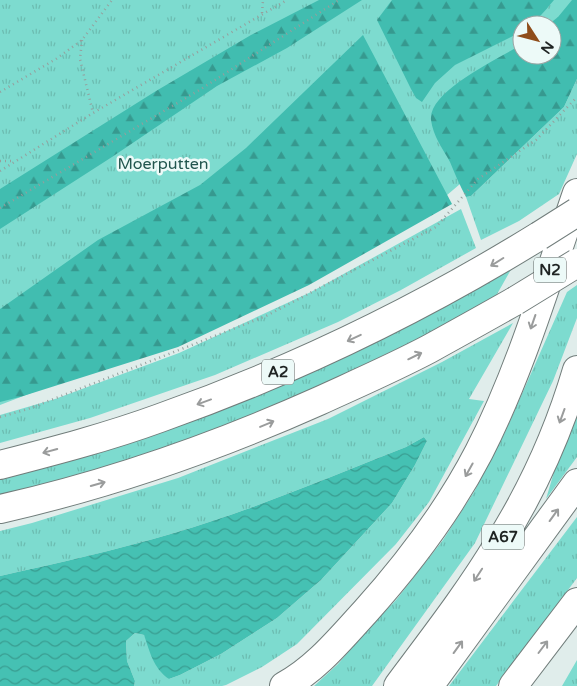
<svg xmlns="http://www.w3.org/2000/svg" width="577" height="686" viewBox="0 0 577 686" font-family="'Varela Round',sans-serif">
	<defs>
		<pattern id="grass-tufts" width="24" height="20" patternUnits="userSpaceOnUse" patternTransform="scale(1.25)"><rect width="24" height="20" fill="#7ddbcf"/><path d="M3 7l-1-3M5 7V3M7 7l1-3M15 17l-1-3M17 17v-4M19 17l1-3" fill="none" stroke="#6cbcb1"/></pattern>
		<pattern id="forest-firs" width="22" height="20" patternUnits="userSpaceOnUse" patternTransform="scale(1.25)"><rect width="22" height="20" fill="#41bdb0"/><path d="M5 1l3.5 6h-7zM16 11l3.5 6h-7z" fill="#36998f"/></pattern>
		<pattern id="water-waves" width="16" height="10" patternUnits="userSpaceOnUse" patternTransform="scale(1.25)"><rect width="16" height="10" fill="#45c1b3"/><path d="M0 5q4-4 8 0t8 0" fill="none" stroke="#399d91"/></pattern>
	</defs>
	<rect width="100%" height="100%" fill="#e0edeb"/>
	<!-- grass -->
	<path fill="url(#grass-tufts)" fill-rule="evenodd" d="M0,0H577L547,110L433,207L195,330L0,405ZM522,25H552V55H522Z
		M577,79V154L559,194L519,221L481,240L466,197L471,196L564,107Z
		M461,209L476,248L401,290L338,322L215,375L90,418L0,443V415L55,399L179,353L311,292Z
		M513,266L496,296L426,335L292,399L167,450L0,498V475Z
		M577,285V318L553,381L475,543L372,686H314L338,664L367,630L396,600L443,540L474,492L506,430L567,292Z
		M513,323L469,399L484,401L429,502L396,544L297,644L262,667L226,685L222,686H134L135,681L127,661L126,641L135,633L144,635L169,679L180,675L221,654L277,618L321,580L392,503L415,465L427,441L424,437L406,447C329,477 253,510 174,533C116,550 58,563 0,576V531L32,523L178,478L328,419L442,362Z
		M577,401V457L546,499L567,428Z
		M577,517V578L496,686H449Z
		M577,660V686H562Z"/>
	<!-- forest -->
	<path fill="url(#forest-firs)" d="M319,0H362L287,48L217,86L112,157L0,229V189L156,91L251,35Z
		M392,0H554C545,10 536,25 522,25V30L513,36L455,65L435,83L422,102L416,98L411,89L377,20Z
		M572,0H577V79L564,107L471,196L466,197C460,186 455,174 450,162C443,149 433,136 431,120C428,90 501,58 522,44V55H552V25H548L558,17Z
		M363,35L452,204L309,285L178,347L20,397L0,402V309L98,240L200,185L246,148Z"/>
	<!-- water -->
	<path fill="url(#water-waves)" d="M424,437L427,441L415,465L392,503L321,580L277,618L221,654L180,675L169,679C153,668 150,652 144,635L135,633L126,641L127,661L135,681L134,686H0V576C58,563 116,550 174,533C253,510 329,477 406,447Z"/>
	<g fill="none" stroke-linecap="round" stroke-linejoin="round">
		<!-- highway casing -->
		<g stroke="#717d7b" stroke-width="30">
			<path id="highway" d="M0,465C54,451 108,437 160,418C293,371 419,310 539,236
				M0,509C111,484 216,447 319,401C356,384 393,368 429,349C458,333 487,317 515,301
				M284,686C316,669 341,638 365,612C409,563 449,510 479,452C521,370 547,280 577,193
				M398,686C433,639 469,593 499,543C533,489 559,431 577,370
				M429,686L577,483
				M513,686L577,602"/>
		</g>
		<!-- path -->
		<path stroke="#959f9d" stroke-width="2.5" stroke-dasharray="1 4" stroke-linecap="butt" d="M262,13L263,0
			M82,40L80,59L93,113
			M0,92L56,59L82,40L112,0
			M0,161H15
			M0,171L93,113L287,0
			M0,208L201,89L339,0
			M0,417L28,409L266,316L436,227L478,179L536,140L577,97"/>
		<!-- highway -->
		<use href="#highway" stroke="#fff" stroke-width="28"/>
		<!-- highway-bridge casing -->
		<g stroke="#717d7b" stroke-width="30" stroke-linecap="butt">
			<path id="highway-bridge" d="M539,236L577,212
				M515,301L577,263"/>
		</g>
		<!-- highway-bridge -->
		<use href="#highway-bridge" stroke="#fff" stroke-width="28"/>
	</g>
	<!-- one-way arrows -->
	<defs><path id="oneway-shaft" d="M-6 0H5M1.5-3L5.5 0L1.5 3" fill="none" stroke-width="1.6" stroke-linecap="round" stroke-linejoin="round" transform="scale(1.25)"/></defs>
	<g stroke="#9a9c9c">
		<use href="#oneway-shaft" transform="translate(497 262) rotate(148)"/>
		<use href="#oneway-shaft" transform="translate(533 322) rotate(109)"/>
		<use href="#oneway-shaft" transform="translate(354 338) rotate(155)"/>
		<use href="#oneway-shaft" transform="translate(415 356) rotate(-26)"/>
		<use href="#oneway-shaft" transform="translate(204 402) rotate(160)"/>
		<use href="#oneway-shaft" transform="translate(562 416) rotate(110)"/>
		<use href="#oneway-shaft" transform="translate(267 424) rotate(-23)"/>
		<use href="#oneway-shaft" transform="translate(50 451) rotate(165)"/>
		<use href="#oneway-shaft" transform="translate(469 470) rotate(119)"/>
		<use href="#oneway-shaft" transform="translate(98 484) rotate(-16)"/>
		<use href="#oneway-shaft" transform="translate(554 515) rotate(-54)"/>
		<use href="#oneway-shaft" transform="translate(478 575) rotate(123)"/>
		<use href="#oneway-shaft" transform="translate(458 647) rotate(-54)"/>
		<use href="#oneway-shaft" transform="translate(543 647) rotate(-53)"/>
	</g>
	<g text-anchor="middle" stroke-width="5" stroke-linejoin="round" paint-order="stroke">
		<!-- shield labels -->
		<g fill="#edfaf8" stroke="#5d6463" stroke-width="1">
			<rect x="534" y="257.5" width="32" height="25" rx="4"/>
			<rect x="262" y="359.5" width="32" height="25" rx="4"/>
			<rect x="482" y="524.5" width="42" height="25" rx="4"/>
		</g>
		<g font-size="15" font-weight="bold" fill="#1f2423">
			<text x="550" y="275">N2</text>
			<text x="278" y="377">A2</text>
			<text x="503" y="542">A67</text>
		</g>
		<!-- park labels -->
		<g font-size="16" fill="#22564f" stroke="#edfaf8">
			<text x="163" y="169">Moerputten</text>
		</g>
	</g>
	<!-- north arrow -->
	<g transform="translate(537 40) rotate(126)"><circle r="24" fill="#edfaf8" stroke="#9ba4a3"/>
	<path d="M0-4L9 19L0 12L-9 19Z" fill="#8f4d1b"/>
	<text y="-8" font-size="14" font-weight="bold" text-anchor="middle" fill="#1f2423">N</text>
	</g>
</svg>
